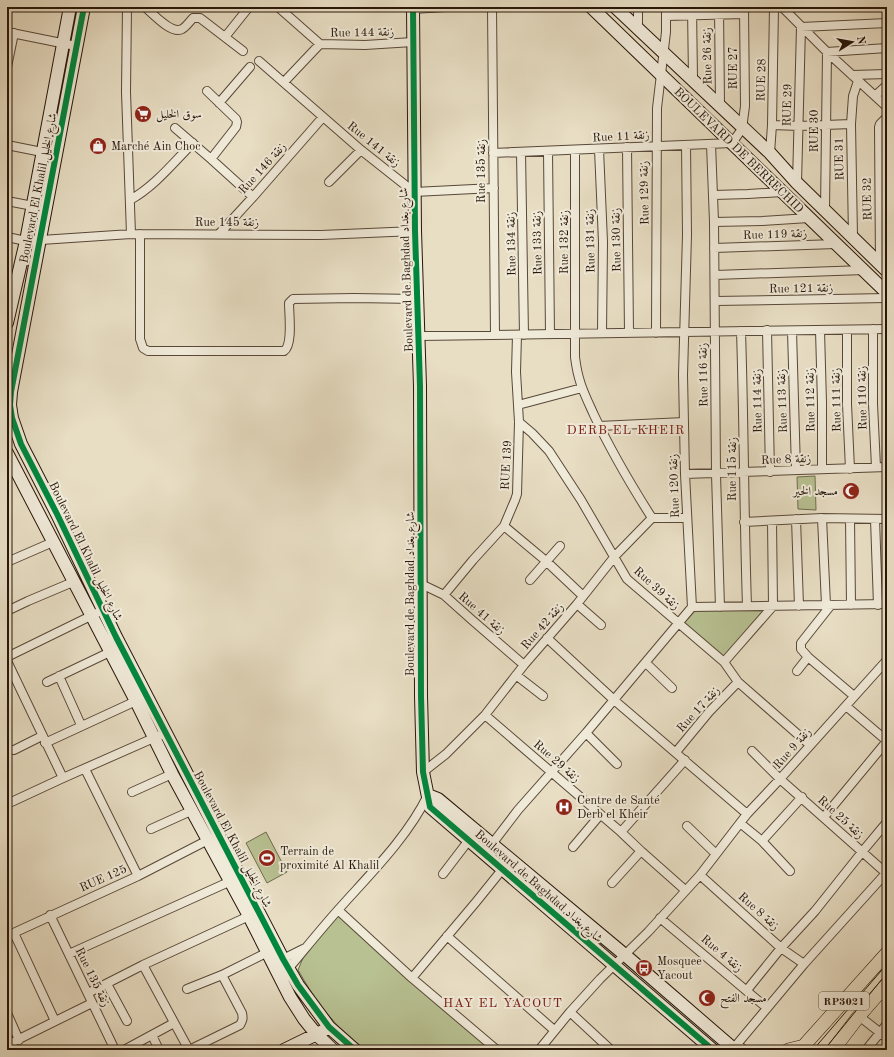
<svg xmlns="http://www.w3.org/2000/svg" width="894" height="1057" viewBox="0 0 894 1057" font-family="'Old Standard TT',Amiri,serif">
	<rect width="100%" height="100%" fill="#e8dec4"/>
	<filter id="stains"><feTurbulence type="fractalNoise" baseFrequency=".005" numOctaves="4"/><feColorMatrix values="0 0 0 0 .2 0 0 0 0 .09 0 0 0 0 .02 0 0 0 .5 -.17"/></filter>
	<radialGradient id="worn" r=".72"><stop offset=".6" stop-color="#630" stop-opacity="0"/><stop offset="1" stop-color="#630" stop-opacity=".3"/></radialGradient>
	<!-- green -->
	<path fill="#b8c192" stroke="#706c4e" d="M815,476L816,510L798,509L797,477Z
		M696,610L764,611L723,659L683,624Z
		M266,832L287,872L267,883L246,843Z
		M337,912L495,1050H365L338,1026L317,1002L298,970L308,946Z"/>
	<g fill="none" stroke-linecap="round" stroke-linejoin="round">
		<!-- street casing -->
		<g stroke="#584838" stroke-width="10">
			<path id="street" d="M127,7L126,92L131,234
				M145,7C152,13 172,35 182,29C186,27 190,21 193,18H200L243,51
				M278,7L320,44L365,45L413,42
				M492,7L495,335
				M692,7L693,79
				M719,7L720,105
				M782,7L827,52L887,107
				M413,9L445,7
				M666,16L744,14
				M638,30V7
				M7,32L76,46
				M225,37L249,7
				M259,61L361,150L414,192L494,188
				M7,67L14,33
				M852,75L887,74
				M284,82L320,44
				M207,91L236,119L237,122L236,127L211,159
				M875,96L887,85
				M219,103L250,67
				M772,125L799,126L851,124
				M175,128L211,159L253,197
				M711,144L714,222L716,474L720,607
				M7,145L42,152
				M686,145L687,235L683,375L685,474L692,607
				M627,147L629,333
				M599,149L603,242L602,333
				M575,150V357C578,382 584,393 594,415C611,451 631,485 652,518
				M548,151L550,334
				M521,152L524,335
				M493,153L732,143L742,129L745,106L744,7
				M770,153L772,125L774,7
				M329,182L361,150
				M797,183L801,27L887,23
				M714,195L748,194L783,192
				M130,200C155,186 173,163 193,143
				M7,201L33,206
				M825,210L827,52L887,48
				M714,222L762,221L809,218
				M140,234V339L143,348L148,351H284C293,345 289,314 289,303L293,299L354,298L417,299
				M219,234L253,197L323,117
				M7,237L26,241L131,234L321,235L415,231
				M853,237L851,124L853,96L858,81
				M714,248L836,244
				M880,263L879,127L880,124L887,117
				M715,275L865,270
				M715,301L887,298
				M873,329V404L876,467
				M767,330L770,472
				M820,330L822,403V469
				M847,330V404L850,469
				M741,331C744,423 744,515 747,606
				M792,331L796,470
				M656,333L657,108L666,32V7
				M419,336L887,329
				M518,405L582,388
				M519,422L532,433L549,451L581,500L627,579L724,662L738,682L810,745
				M599,426L684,422
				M685,474L887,467
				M822,518L826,605
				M796,519L799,606
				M850,519L851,605
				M875,519L878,605
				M744,522L822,518L887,519
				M504,526L546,561L583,596
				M7,562L53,542
				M530,580L560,546
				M421,584L444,595L472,620L524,665
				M444,595L473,560L504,526L515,500L517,494L519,422L516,372L517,335
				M577,604L601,625
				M831,605L801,643V649L808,657L854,696
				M692,607L887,604
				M7,611L28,601L73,582
				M547,638L614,700L747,814
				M7,657L103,610
				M7,661L63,778
				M724,662L773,606L772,521
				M646,663L672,688
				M797,671L808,657
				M516,675L543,696
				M59,676L81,725
				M47,682L110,652
				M846,706L887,741
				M485,715L621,832L641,851L685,890
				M586,733L617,764
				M45,743L136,701
				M7,750H14L42,736
				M752,751L780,779L886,873
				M676,752L709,712L738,682
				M85,769L138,876
				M423,772L446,754L485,715L524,665L577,604L615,556L652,518H687
				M132,792L172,774
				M7,804L63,778L165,733
				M824,817L887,741
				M740,823L762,841L790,871
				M687,826L716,854
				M151,829L193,810
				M621,832L685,760
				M762,841L802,797
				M573,847L600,815
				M489,848L518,810L586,733L692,607
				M443,874L469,840
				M700,875L781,948L804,964
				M612,883L641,851
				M338,910L412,978L497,1050
				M50,915L115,1050
				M660,918L767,1008
				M14,933L55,1021
				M7,936L138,876L208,840
				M447,936L554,1030
				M69,954L231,881
				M283,959L303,949
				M143,965L189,1050
				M289,968C305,949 321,929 338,910C370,874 407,838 428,795
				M412,978L476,902L505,866
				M107,984L127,1021
				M187,989L222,975L268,952
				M747,990L781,948L815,911L862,852L887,822
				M88,993L143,965L249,916
				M570,1012L611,1050
				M7,1013L19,1040
				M859,1016L887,1038
				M152,1035L159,1050
				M7,1045L92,1003
				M733,1049L804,964L887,872
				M124,1050L174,1023
				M189,1050L240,1025C243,1020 243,1018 242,1013L222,975
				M539,1050L570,1012L600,979L648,932L700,875L747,814L780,779L887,660
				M866,1050L887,1024"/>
		</g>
		<!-- secondary casing -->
		<g stroke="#281609" stroke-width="14">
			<path id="secondary" d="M84,7L11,392L10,405L12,418L21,444L57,514L116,637L283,959L298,985L329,1027L355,1050
				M413,7L415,231L420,386L421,696L423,772L430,807L713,1050
				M591,7L887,293
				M615,7L770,153L797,183L887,271
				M7,323L26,241L70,7
				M7,453L136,701L172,774L249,916L290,997L304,1019L317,1035L333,1050
				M428,795L438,799L625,955L735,1050
				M284,1050L323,1031"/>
		</g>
		<!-- primary casing -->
		<g stroke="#281609" stroke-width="14">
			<path id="primary" d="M733,1049L741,1050
				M788,1050L804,1046
				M800,1050L887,953
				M833,1050L859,1016L887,984"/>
		</g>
		<!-- street -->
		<use href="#street" stroke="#f0ead9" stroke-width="8"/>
		<!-- secondary -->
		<use href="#secondary" stroke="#f0ead9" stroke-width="12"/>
		<!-- primary -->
		<use href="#primary" stroke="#e8dec4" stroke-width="13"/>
		<!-- tram -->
		<path stroke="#281609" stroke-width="1" d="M813,1050L887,964
			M824,1050L887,973"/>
		<!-- cycleway casing -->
		<g stroke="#f0ead9" stroke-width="8">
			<path id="cycleway" d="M84,7L11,392L10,405L12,418L21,444L57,514L116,637L283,959L298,985L329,1027L355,1050
				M413,7L415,231L420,386L421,696L423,772L430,807L713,1050"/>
		</g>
		<!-- cycleway -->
		<use href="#cycleway" stroke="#00873e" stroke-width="6"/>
	</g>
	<!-- icons -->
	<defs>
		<g id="supermarket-disc" transform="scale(0.9)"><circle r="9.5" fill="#8f2418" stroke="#f0ead9"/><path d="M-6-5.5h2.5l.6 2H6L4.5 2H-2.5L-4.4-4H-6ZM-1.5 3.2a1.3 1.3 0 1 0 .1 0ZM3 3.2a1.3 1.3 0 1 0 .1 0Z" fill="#fff"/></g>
		<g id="shop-disc" transform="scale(0.9)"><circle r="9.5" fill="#8f2418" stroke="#f0ead9"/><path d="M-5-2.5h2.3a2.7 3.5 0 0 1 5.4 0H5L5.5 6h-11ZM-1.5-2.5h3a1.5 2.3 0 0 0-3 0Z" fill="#fff"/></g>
		<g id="mosque-disc" transform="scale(0.9)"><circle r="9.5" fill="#8f2418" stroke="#f0ead9"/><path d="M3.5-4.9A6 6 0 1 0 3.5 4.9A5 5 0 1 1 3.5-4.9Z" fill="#fff"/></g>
		<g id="hospital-disc" transform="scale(0.9)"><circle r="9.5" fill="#8f2418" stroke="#f0ead9"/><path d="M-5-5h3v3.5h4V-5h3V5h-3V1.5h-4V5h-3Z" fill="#fff"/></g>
		<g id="stadium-disc" transform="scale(0.9)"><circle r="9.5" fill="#8f2418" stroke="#f0ead9"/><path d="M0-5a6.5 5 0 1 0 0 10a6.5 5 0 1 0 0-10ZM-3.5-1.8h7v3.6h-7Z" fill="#fff"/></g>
		<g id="bus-disc" transform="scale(0.9)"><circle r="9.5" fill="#8f2418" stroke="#f0ead9"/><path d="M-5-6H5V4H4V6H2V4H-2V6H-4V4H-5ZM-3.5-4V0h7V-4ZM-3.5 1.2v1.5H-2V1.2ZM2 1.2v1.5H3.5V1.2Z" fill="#fff"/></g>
	</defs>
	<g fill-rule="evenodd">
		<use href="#supermarket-disc" x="143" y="114"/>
		<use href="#shop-disc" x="98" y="146"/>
		<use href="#mosque-disc" x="851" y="491"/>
		<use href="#hospital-disc" x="564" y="807"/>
		<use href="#stadium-disc" x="267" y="858"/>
		<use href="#bus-disc" x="644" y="968"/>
		<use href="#mosque-disc" x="707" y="998"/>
	</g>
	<g text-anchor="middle" stroke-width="4" stroke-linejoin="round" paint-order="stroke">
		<!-- shield labels -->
		<rect fill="#f0ead9" stroke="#645647" stroke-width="1" x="819" y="992" width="50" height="18" rx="3"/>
		<g font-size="11" font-weight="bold" fill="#281609">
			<text x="844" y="1005">RP3021</text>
		</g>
		<!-- street labels -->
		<g font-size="12" fill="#281609" stroke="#f0ead9">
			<text transform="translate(362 32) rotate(-1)" y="4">Rue 144 زنقة</text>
			<text transform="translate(707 56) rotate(-91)" y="4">Rue 26 زنقة</text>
			<text transform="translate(733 68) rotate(-90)" y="4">RUE 27</text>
			<text transform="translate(761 80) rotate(-89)" y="4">RUE 28</text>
			<text transform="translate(787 105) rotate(-89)" y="4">RUE 29</text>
			<text transform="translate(814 131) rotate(-90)" y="4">RUE 30</text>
			<text transform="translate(621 136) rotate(-3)" y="4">Rue 11 زنقة</text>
			<text transform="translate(374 144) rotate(39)" y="4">Rue 141 زنقة</text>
			<text transform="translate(739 150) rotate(44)" y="4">BOULEVARD DE BERRECHID</text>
			<text transform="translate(839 159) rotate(-91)" y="4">RUE 31</text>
			<text transform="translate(262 168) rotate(-48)" y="4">Rue 146 زنقة</text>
			<text transform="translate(481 171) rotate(-90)" y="4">Rue 135 زنقة</text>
			<text transform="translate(38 188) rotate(-79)" y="4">Boulevard El Khalil شارع الخليل</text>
			<text transform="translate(644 193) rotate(-91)" y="4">Rue 129 زنقة</text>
			<text transform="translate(867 199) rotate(-91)" y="4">RUE 32</text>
			<text x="227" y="226">Rue 145 زنقة</text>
			<text transform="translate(775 234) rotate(-2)" y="4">Rue 119 زنقة</text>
			<text transform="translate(616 240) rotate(-91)" y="4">Rue 130 زنقة</text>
			<text transform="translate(590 241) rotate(-91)" y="4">Rue 131 زنقة</text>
			<text transform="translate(564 242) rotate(-90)" y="4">Rue 132 زنقة</text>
			<text transform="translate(537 243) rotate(-91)" y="4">Rue 133 زنقة</text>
			<text transform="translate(511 244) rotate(-91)" y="4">Rue 134 زنقة</text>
			<text transform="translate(406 270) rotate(-92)" y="4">Boulevard de Baghdad شارع بغداد</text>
			<text transform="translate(801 288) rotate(-1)" y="4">Rue 121 زنقة</text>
			<text transform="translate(703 375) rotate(-91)" y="4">Rue 116 زنقة</text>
			<text transform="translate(862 398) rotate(-91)" y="4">Rue 110 زنقة</text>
			<text transform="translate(810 400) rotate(-91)" y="4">Rue 112 زنقة</text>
			<text transform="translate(836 400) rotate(-91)" y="4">Rue 111 زنقة</text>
			<text transform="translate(757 401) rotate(-91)" y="4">Rue 114 زنقة</text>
			<text transform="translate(782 401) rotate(-92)" y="4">Rue 113 زنقة</text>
			<text transform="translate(786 459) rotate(-2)" y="4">Rue 8 زنقة</text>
			<text transform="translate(506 465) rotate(-87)" y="4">RUE 139</text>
			<text transform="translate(732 469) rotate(-90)" y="4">Rue 115 زنقة</text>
			<text transform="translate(674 486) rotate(-92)" y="4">Rue 120 زنقة</text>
			<text transform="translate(86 551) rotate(64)" y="4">Boulevard El Khalil شارع الخليل</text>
			<text transform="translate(657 588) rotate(42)" y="4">Rue 39 زنقة</text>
			<text transform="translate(410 594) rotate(-90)" y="4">Boulevard de Baghdad شارع بغداد</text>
			<text transform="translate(482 613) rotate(41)" y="4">Rue 41 زنقة</text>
			<text transform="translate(542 626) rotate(-49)" y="4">Rue 42 زنقة</text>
			<text transform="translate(698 709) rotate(-48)" y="4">Rue 17 زنقة</text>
			<text transform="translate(792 748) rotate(-48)" y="4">Rue 9 زنقة</text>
			<text transform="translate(557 761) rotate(41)" y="4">Rue 29 زنقة</text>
			<text transform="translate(841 817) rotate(42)" y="4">Rue 25 زنقة</text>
			<text transform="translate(233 839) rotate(62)" y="4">Boulevard El Khalil شارع الخليل</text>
			<text transform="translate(103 878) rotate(-24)" y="4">RUE 125</text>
			<text transform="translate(539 886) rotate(41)" y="4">Boulevard de Baghdad شارع بغداد</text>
			<text transform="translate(759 911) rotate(42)" y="4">Rue 8 زنقة</text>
			<text transform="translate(722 953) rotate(40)" y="4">Rue 4 زنقة</text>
			<text transform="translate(93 977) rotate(64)" y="4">Rue 135 زنقة</text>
		</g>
		<!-- poi labels -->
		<g font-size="12" fill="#281609" stroke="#f0ead9" text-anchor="start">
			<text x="156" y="118">سوق الخليل</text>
			<text x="111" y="150">Marché Ain Choc</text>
			<text x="838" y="495" text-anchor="end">مسجد الخير</text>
			<text x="577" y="804">Centre de Santé<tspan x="577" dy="14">Derb el Kheir</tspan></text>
			<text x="280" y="855">Terrain de<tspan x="280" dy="14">proximité Al Khalil</tspan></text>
			<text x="657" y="965">Mosquee<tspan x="657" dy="14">Yacout</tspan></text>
			<text x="720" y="1002">مسجد الفتح</text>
		</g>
		<!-- neighbourhood labels -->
		<g font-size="13" letter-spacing="1" fill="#7a1f14" stroke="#f0ead9">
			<text x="626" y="434">DERB EL KHEIR</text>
			<text x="503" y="1007">HAY EL YACOUT</text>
		</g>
	</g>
	<!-- margin -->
	<rect width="894" height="1057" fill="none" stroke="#e8dec4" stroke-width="24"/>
	<rect x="8" y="8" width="878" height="1041" fill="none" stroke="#281609" stroke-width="2"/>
	<rect x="12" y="12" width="870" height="1033" fill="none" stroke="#281609"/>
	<!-- north arrow -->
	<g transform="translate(852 42) rotate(79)" stroke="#f0ead9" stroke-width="3" paint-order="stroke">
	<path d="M0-3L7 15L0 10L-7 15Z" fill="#281609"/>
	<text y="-6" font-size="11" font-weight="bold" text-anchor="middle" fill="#281609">N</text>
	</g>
	<rect width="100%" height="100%" filter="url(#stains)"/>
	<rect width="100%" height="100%" fill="url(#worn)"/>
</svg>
